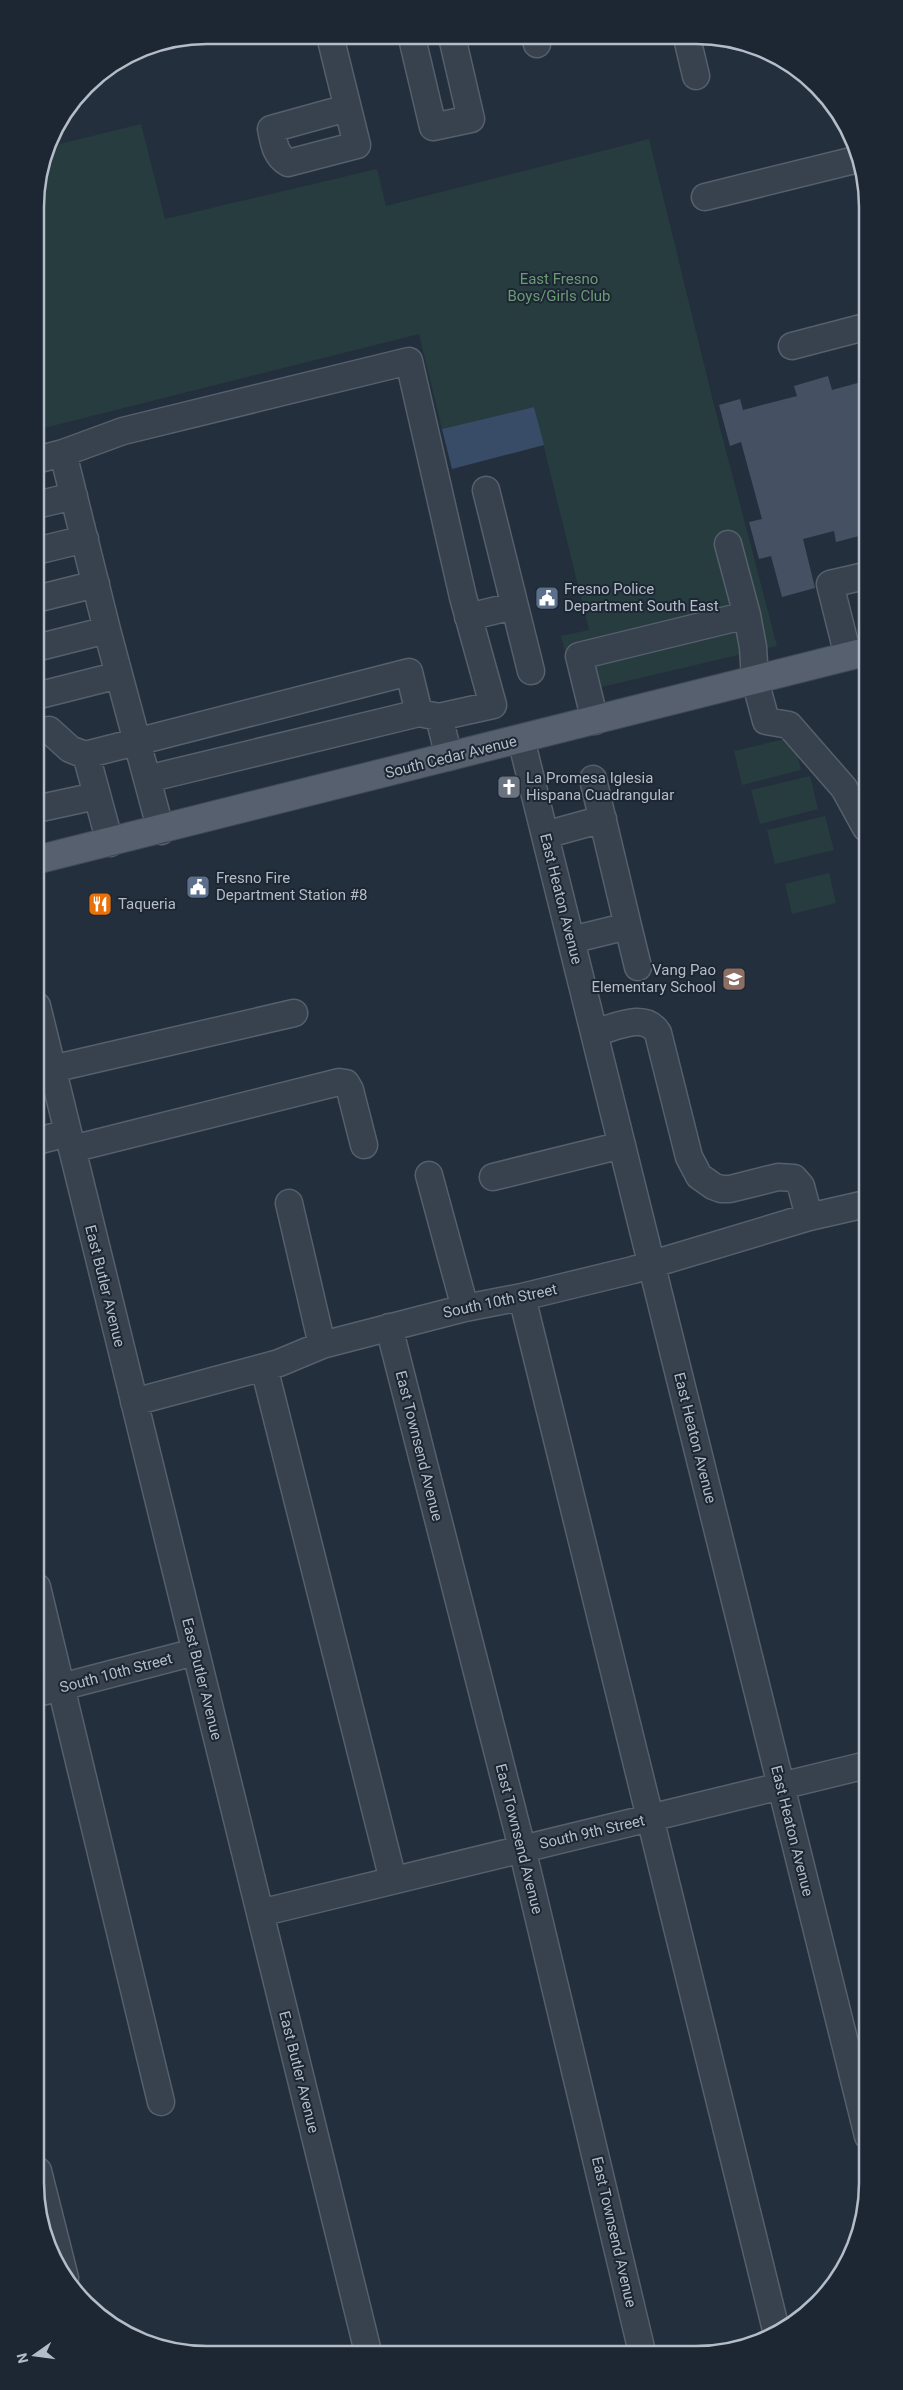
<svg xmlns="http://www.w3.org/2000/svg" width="903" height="2390" font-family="Roboto,sans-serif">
<rect width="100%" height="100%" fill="#242f3e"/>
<path fill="#263c3f" d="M141 124 165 219 377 169 386 206 649 139 712 397 777 646 576 693 561 636 589 630 534 407 442 429 419 334 36 430 35 195 48 147Z
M793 737 801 770 742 785 734 751Z
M810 776 818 809 760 824 751 790Z
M825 816 834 850 775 864 767 830Z
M829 873 836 903 792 914 785 884Z"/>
<path fill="#394c67" d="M534 407 544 445 452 469 442 429Z"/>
<path fill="#455162" d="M828 376 832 390 865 381V529L861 530 863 535 836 542 834 531 803 539 815 588 782 597 771 556 759 559 749 522 762 519 741 442 730 446 719 405 740 399 743 410 797 396 794 386Z"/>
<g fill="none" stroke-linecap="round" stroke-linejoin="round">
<g stroke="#565f6c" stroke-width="29">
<path id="minor" d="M330 36 357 145 288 163C275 155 274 143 271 129L347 108
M414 36 412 38 433 127 471 119 452 37
M535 37 537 44
M687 38 696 76
M705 197 859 159
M792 346 865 327
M63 453 123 431 409 361 463 597 493 705 439 717 419 713 147 779
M36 460 63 453 107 630 161 831
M486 490 531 671
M36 505 74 496
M728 544 747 615 753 647 755 680 766 721 789 725 844 788 866 828
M36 551 85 539
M36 599 96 584
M468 617 514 606
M36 648 107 630
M848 656 830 584 865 576
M36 696 119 675
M439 717 449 757
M595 721 579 656 747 615
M49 730 70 749 85 755 87 758 110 843
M521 739 868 2136
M85 755 409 672 419 713
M593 779 628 926
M36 809 96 796
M545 835 603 819
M571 940 628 926 638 967
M37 1006 368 2352
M594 1033C614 1028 645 1011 658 1033L689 1157 699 1176 713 1186 721 1189H730L778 1177 794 1178 801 1186 809 1217
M52 1069 294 1013
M37 1141 68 1133
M72 1149 339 1082 346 1083 350 1090 364 1145
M429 1175 465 1308
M493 1177 622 1145
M289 1203 322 1345
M522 1297 777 2334
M389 1327 522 1848 642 2352
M264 1367 393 1880
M134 1402 279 1363 322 1345 465 1308 522 1297 633 1270 809 1217 866 1204
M37 1587 161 2102
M38 1693 195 1652
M260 1913 867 1765
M38 2171 65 2278"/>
</g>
<g stroke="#414a57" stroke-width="30">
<path id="major" d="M36 860 865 652"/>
</g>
<use href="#minor" stroke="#38414e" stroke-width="26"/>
<use href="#major" stroke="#56606e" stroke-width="28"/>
</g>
<defs>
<g id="civic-square" transform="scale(1.25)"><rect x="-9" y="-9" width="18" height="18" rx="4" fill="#5c6f8a" stroke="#1d2633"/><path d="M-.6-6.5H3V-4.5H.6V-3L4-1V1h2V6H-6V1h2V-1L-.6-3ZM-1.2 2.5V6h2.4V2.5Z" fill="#fff"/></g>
<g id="church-square" transform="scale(1.25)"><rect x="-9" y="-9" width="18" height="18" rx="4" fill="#6b7280" stroke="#1d2633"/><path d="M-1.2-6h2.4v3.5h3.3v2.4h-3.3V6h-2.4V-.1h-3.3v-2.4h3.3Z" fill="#fff"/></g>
<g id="restaurant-square" transform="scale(1.25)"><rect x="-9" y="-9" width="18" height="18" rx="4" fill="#e8710a" stroke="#1d2633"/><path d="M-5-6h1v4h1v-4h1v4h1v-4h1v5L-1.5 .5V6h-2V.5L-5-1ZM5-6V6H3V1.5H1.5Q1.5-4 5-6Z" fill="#fff"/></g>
<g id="school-square" transform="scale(1.25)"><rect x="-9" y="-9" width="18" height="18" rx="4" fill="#8d6e63" stroke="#1d2633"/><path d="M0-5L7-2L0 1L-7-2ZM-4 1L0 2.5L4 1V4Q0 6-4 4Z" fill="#fff"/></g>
</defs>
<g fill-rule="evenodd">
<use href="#civic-square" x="547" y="598"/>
<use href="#church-square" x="509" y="787"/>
<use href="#civic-square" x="198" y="887"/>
<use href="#restaurant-square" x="100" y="904"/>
<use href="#school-square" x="734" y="979"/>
</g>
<g text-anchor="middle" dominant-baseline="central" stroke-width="4" stroke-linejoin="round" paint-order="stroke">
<g font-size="15" fill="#6b9a76" stroke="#1d2633">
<text x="559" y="279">East Fresno<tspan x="559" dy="17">Boys/Girls Club</tspan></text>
</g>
<g font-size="15" fill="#b4bcc9" stroke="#1d2633" text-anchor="start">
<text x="564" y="589">Fresno Police<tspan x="564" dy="17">Department South East</tspan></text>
<text x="526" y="778">La Promesa Iglesia<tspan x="526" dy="17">Hispana Cuadrangular</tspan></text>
<text x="216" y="878">Fresno Fire<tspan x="216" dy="17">Department Station #8</tspan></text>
<text x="118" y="904">Taqueria</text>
<text x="716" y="970" text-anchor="end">Vang Pao<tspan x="716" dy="17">Elementary School</tspan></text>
</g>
<g font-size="15" fill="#b4bcc9" stroke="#1d2633">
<text transform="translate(451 757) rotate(-14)">South Cedar Avenue</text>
<text transform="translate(561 899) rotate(76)">East Heaton Avenue</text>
<text transform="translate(105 1286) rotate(76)">East Butler Avenue</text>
<text transform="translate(500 1301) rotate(-12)">South 10th Street</text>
<text transform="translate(695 1438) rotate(76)">East Heaton Avenue</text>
<text transform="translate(419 1446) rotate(76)">East Townsend Avenue</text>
<text transform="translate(116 1673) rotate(-15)">South 10th Street</text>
<text transform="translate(202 1679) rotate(76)">East Butler Avenue</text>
<text transform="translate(792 1831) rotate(76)">East Heaton Avenue</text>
<text transform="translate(592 1832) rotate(-13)">South 9th Street</text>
<text transform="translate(519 1839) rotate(76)">East Townsend Avenue</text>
<text transform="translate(299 2072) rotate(76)">East Butler Avenue</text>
<text transform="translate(614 2232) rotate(77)">East Townsend Avenue</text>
</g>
</g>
<path d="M0 0H903V2390H0ZM207 44H696A163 163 0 0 1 859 207V2183A163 163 0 0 1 696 2346H207A163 163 0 0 1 44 2183V207A163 163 0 0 1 207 44Z" fill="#1d2633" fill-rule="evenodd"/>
<path fill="none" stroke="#b4bcc9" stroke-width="2.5" d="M207 44H696A163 163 0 0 1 859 207V2183A163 163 0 0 1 696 2346H207A163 163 0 0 1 44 2183V207A163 163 0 0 1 207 44Z"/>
<g transform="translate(35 2355) rotate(256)" stroke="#1d2633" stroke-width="4" paint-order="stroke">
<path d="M0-4L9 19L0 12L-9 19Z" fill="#b4bcc9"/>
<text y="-8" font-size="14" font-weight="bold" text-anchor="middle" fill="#b4bcc9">N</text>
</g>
</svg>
